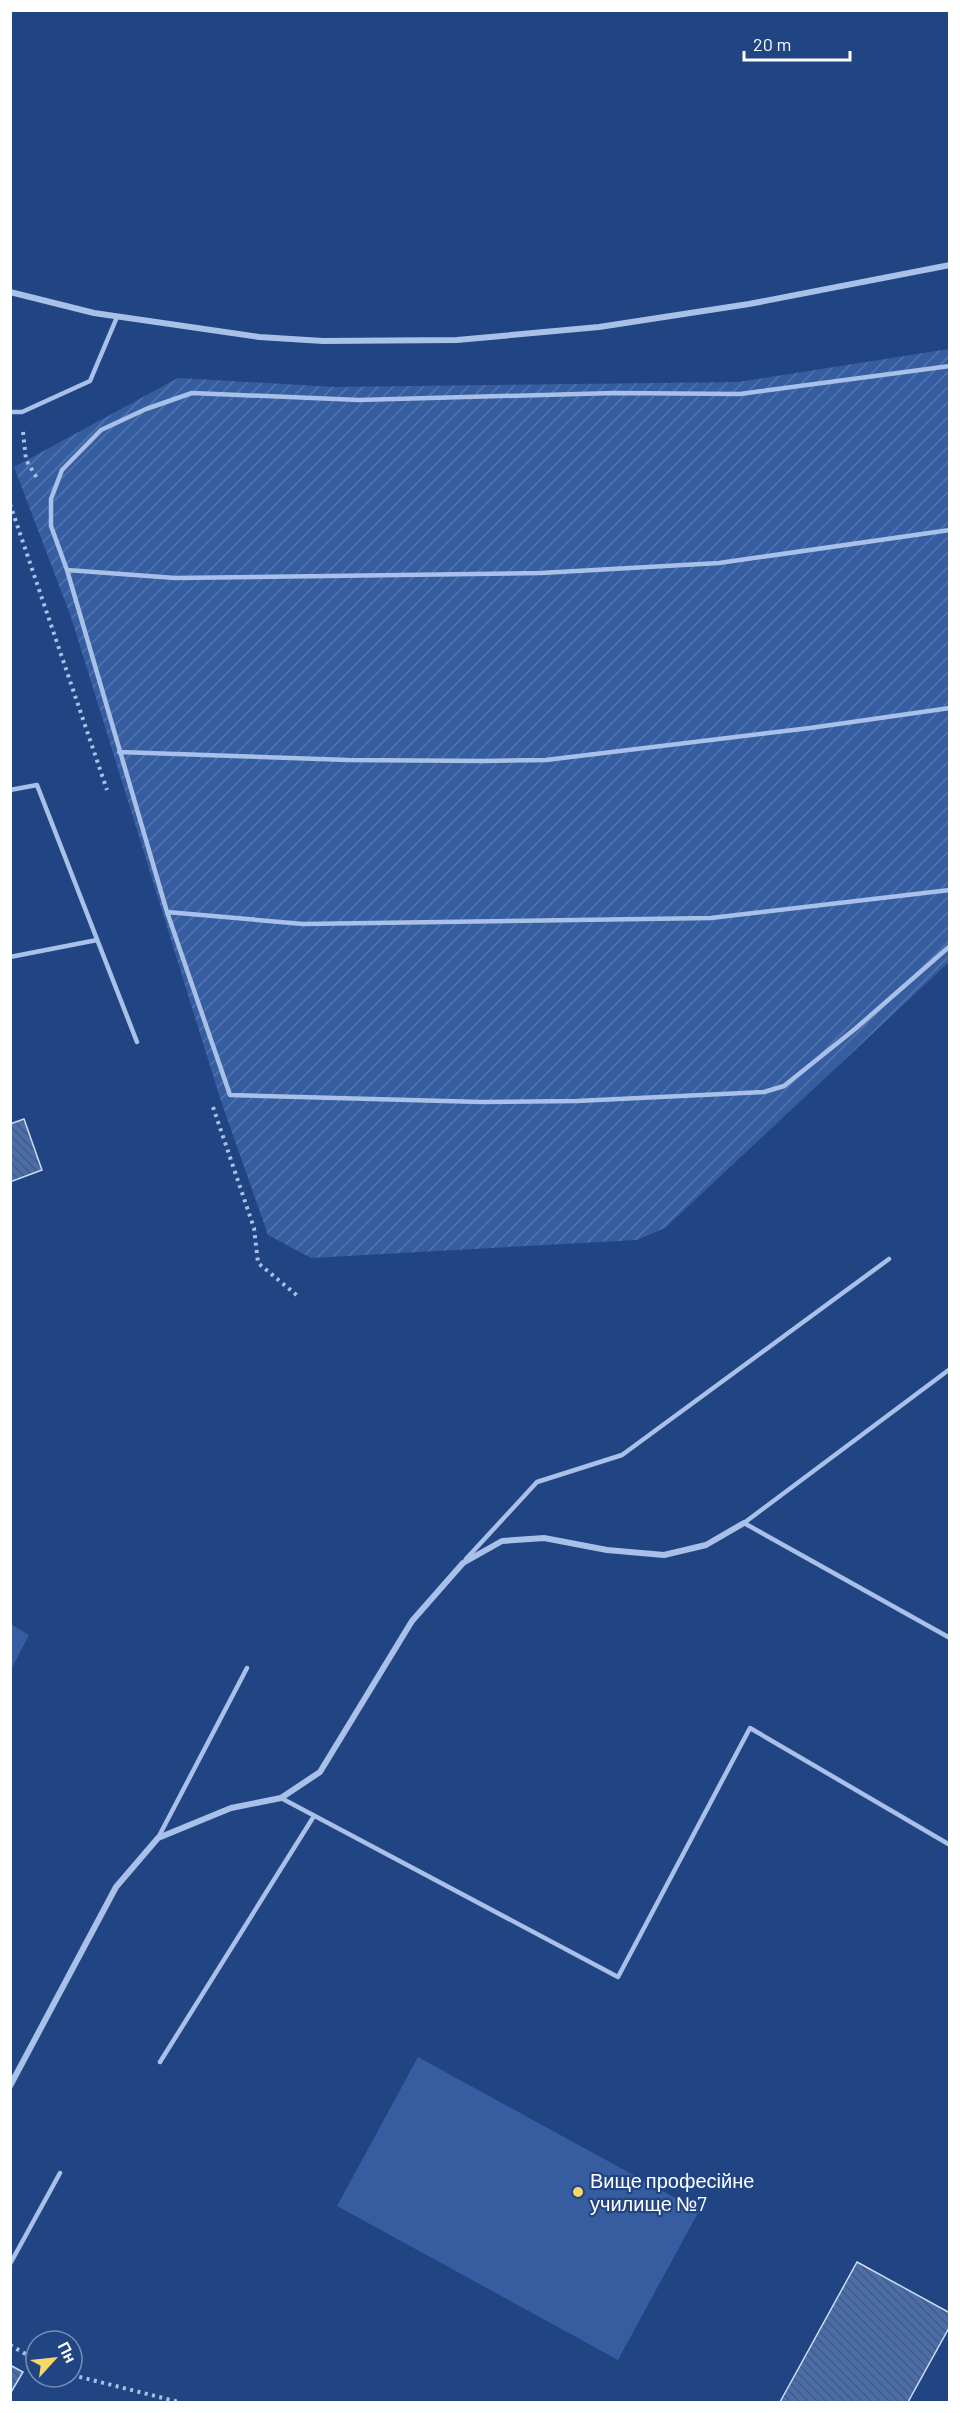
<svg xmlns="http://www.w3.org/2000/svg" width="960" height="2413" font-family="Barlow,sans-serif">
<defs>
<pattern id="garden-furrows" width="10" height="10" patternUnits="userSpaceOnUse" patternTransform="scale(1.5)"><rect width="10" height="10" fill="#355da0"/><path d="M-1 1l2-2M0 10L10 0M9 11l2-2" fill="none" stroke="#5375ae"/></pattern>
<pattern id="building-back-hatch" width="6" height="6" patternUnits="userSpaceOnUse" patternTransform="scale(1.5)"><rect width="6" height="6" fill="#4a6eab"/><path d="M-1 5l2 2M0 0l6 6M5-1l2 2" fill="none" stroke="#4b5a72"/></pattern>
</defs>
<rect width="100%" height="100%" fill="#214483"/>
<path fill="#355da0" d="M11 1624 29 1635 11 1670Z
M418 2057 699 2211 618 2360 337 2206Z"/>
<path fill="url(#garden-furrows)" d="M949 349V962L665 1228 637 1240 311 1258 268 1235 220 1098 71 617 14 467 178 378 336 387 738 382Z"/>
<path fill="url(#building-back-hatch)" stroke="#ccdcf6" stroke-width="1.5" d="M24 1119 42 1170 10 1182V1124Z
M857 2262 950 2313V2326L908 2402H780Z
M10 2365 23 2372 10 2394Z"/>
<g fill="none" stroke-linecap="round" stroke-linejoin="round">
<path stroke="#a9c0e8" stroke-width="4" stroke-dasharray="3 4.5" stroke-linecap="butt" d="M23 432 26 460 37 478
M10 504 107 790
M213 1107 254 1228 258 1263 299 1297
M10 2345 36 2360
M72 2375 179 2402"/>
<path stroke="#a9c0e8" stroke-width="4.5" d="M950 366 740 394 614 393 359 400 192 393 146 409 101 430 62 470 51 499V526L67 570 167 912 230 1095 481 1102 577 1101 764 1092 784 1086 855 1029 950 946
M10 412H22L90 381 117 317
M67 570 175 578 541 573 719 563 950 530
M119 752 348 760 485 761 546 760 810 728 950 708
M10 790 37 785 137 1042
M167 912 303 924 711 918 950 890
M10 957 97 940
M950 1369 744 1523 950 1638
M466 1559 537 1482 622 1455 889 1259
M281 1798 618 1977 750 1728 950 1845
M158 1838 247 1668
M160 2062 314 1816
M10 2264 60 2173"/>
<path stroke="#a9c0e8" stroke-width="6" d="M10 292 94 313 259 337 323 341 457 340 599 327 749 304 950 265
M10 2086 116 1887 158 1838 231 1808 281 1798 320 1772 412 1621 463 1563 502 1541 544 1538 607 1550 664 1555 706 1545 744 1523"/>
</g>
<circle fill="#f5d76a" stroke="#214483" stroke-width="2" cx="578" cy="2192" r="6"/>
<g text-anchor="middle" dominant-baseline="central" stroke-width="4.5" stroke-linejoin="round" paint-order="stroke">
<g font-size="20" fill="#fff" stroke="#214483" text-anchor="start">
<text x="590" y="2180">Вище професійне<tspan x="590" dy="23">училище №7</tspan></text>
</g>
</g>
<rect width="960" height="2413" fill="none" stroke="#ffffff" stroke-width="24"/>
<g transform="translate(54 2359) rotate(63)"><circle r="28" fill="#214483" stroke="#7a8fb5" stroke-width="1.5"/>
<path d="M0-4.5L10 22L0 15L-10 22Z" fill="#f5d76a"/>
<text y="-9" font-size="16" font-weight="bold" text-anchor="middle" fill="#ffffff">Пн</text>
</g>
<path d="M744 51v9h106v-9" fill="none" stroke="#ffffff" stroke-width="3"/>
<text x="753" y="51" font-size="18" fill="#ffffff" stroke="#214483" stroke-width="4.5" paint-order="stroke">20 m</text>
</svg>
